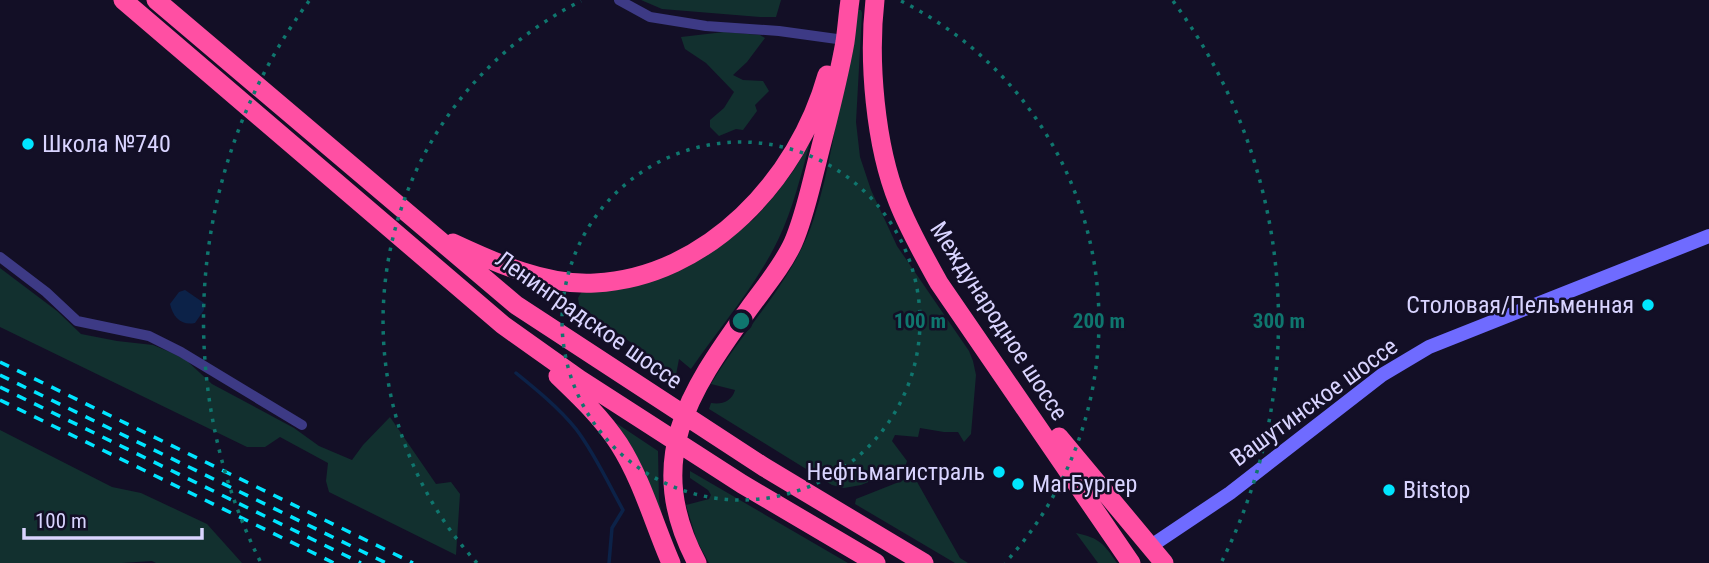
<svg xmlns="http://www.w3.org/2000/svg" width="1709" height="563" font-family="'Roboto Condensed',sans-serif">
<rect width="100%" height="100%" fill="#130f26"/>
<path fill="#12302f" d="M641 0H781L776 17H760L662 9Z
M857 10H861L862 13 856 122 860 157 871 190 897 246 969 351 973 361 976 375 971 434 964 442 958 432H944L920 428 918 437 895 435 892 441 907 461 905 467 861 485 844 488 832 485 709 409 711 403C722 405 732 401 735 390L711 384C744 328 794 281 814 218 830 169 837 117 845 67 848 50 849 25 857 10Z
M724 32 760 35 765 38 747 62 733 75 743 80 763 81 769 91 755 105 757 111 743 130 736 129 719 136 710 127V120L724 108 734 92 706 63 685 49 681 37Z
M810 142C801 175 793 209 778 240 756 286 720 327 691 369L679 359 676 375 579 305 578 298 582 291 730 238 754 219 776 194 794 170Z
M0 268 57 311 81 334 117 341 153 345 170 352 186 360 212 384 294 428 319 446 352 460 363 445 390 417 436 484 451 482 460 494 456 555 329 492 326 481 328 463 280 437 265 447H247L0 327Z
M616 423 658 451 659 501 664 523C652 487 639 454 616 423Z
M0 430 112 487 141 493 207 524 242 563H156L152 561 122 563H0Z
M690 471 848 563H709L697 541 686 505 709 499 711 495 708 490 690 478Z
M909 478 916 480 960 558 968 563H955L855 504 856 499Z
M1076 533C1100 538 1104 544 1117 563H1098Z"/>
<path fill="#0c2248" d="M185 290 204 303V310L195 323C181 326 173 317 170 304L179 292Z"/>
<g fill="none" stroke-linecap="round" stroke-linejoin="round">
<path stroke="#0c2248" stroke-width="3.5" d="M516 373C537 390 559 408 576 429 595 454 608 483 623 510L612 528 609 563"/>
<path stroke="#3d3a85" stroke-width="10" d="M619 0 650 17 706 26 779 31 837 39
M0 257 46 292 77 321 149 336 181 352 302 425"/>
<path stroke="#6f6bff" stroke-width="14" d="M1151 546 1230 493 1382 375 1429 347 1709 236"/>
<path stroke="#ff4fa3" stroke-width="19" d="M123 0 503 325 579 379 742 484 876 563
M156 0 516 305 764 467 924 563
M875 0C868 60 875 145 898 202 909 230 924 256 939 283L1131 563
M453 243C496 263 546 286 595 283 708 277 798 179 827 75
M558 376C580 397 602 418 619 444 642 480 654 524 671 563
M1059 437 1164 563
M697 563C643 461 688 393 748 310 763 289 782 267 793 243 804 218 810 189 817 162 827 122 838 82 845 42 847 28 848 14 850 0"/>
<path stroke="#00e5ff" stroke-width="3.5" stroke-dasharray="10 9" stroke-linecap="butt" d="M0 362 413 563
M0 375 386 563
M0 387 361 563
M0 400 334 563"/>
</g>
<g fill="none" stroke="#0f766e" stroke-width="3.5" stroke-dasharray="3.5 7">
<circle cx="741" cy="321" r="179"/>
<path d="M477 563A358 358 0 0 1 581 1M901 1A358 358 0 0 1 1005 563"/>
<path d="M260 561A538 538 0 0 1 309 1M1173 1A538 538 0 0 1 1222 561"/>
</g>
<g fill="#00e5ff" stroke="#130f26" stroke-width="2.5">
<circle cx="28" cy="144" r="7"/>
<circle cx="1648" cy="305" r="7"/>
<circle cx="999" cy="472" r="7"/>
<circle cx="1018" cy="484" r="7"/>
<circle cx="1389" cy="490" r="7"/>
</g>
<g text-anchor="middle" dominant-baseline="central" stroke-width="5" stroke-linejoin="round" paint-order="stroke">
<g font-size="24" fill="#d9d4ff" stroke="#130f26" text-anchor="start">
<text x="42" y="144">Школа №740</text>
<text x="1634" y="305" text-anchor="end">Столовая/Пельменная</text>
<text x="985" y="472" text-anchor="end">Нефтьмагистраль</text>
<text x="1032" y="484">МагБургер</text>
<text x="1403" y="490">Bitstop</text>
</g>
<g font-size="24" fill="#d9d4ff" stroke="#130f26">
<text transform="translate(589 320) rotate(35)">Ленинградское шоссе</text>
<text transform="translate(999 321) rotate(57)">Международное шоссе</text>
<text transform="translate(1314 402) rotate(-36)">Вашутинское шоссе</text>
</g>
</g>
<circle cx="741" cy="321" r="10" fill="#0f766e" stroke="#130f26" stroke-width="3.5"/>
<g font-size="21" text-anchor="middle" font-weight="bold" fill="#0f766e" stroke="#130f26" stroke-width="5" stroke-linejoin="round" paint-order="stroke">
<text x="920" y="328">100 m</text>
<text x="1099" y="328">200 m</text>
<text x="1279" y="328">300 m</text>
</g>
<path d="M24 528v10h178v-10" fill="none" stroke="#d9d4ff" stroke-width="3.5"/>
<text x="35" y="528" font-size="21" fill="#d9d4ff" stroke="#130f26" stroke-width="5" paint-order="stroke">100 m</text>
</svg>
